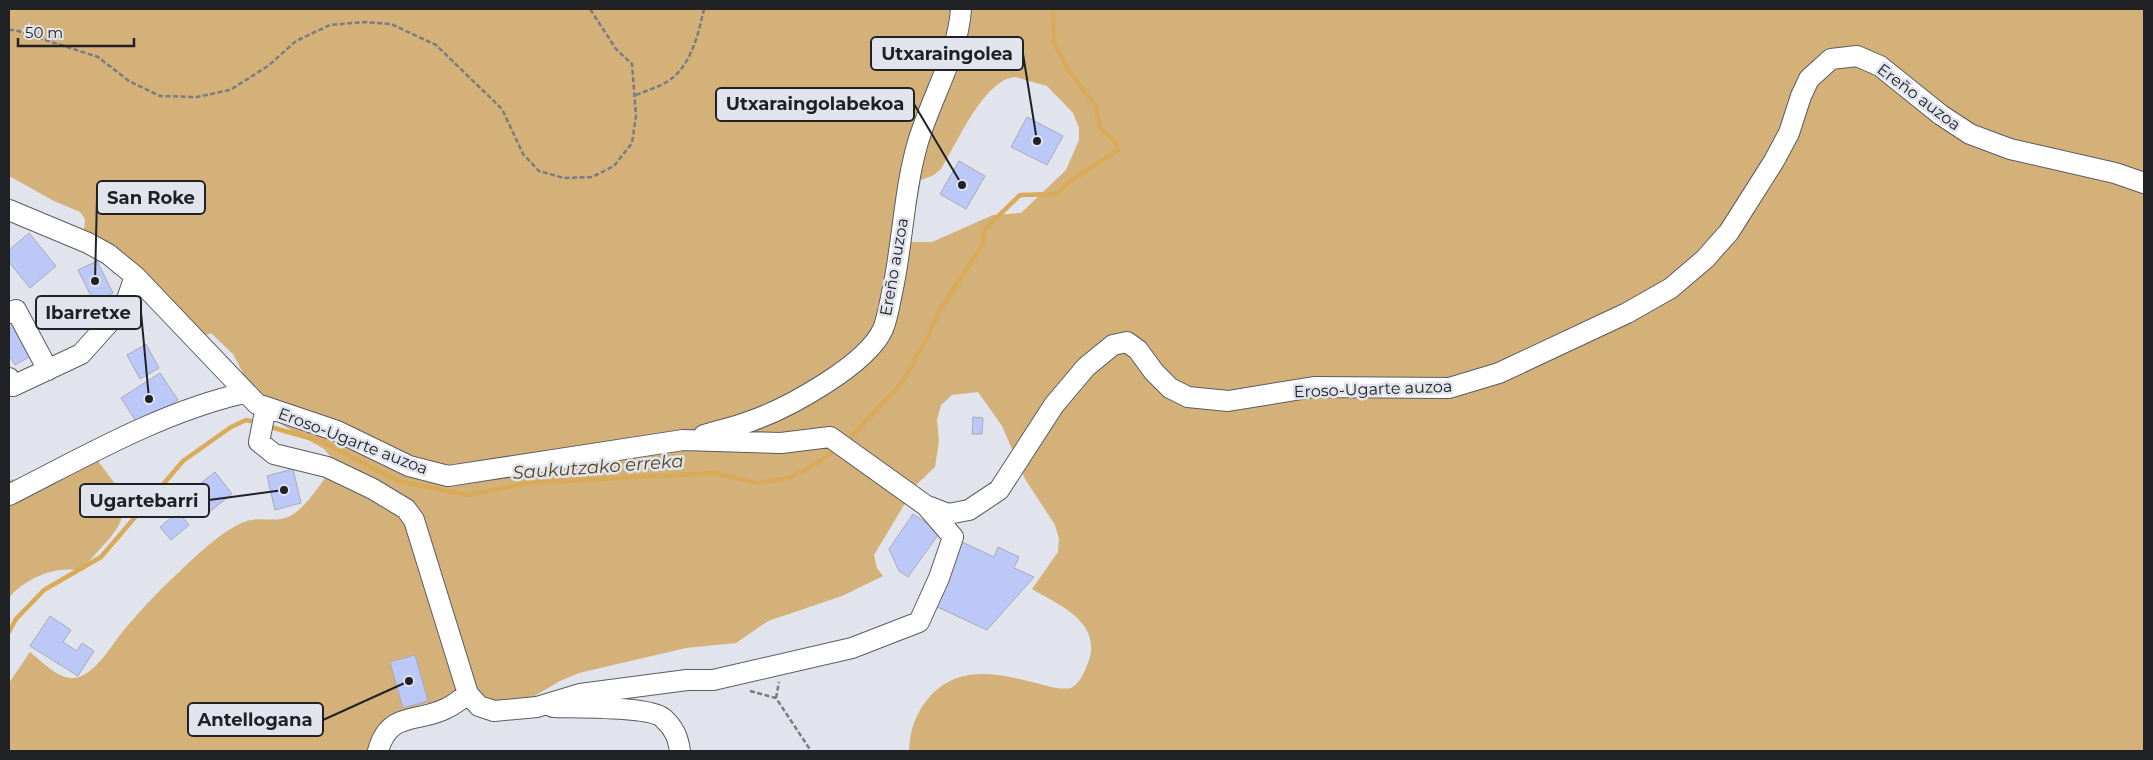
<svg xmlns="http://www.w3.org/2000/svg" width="2153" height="760" font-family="Montserrat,sans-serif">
<rect width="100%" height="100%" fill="#e1e4ed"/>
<path fill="#d3b178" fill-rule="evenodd" d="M9 9H2144V751H909C910 729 916 712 931 695 961 664 999 674 1036 683 1048 686 1059 690 1071 688 1080 683 1084 673 1088 663 1103 623 1061 606 1032 589L1058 552 1059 539 1055 525 1025 479 1002 426 978 392 952 395 941 405 937 420 939 441 935 467 916 485 874 555 877 568 883 576 842 596 768 621 736 643 686 648 579 673 560 681 531 698 453 704 427 703 397 713 378 751H9V683L30 652C43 662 61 683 79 677 98 670 111 646 123 631 140 611 158 591 178 573 196 556 220 532 244 522 256 517 268 521 281 519 301 517 322 482 333 466L330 456 324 449 265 415 233 354 211 333 204 336 84 232 85 219 80 212 54 201 9 176ZM1015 77 1047 86 1073 113 1079 128V140L1066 170 1021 213 993 215 932 242H910L921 180 934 175 941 169C957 144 983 80 1015 77Z
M87 446 121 492 126 508 118 527 110 538 80 571C56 565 24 579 9 598V480L18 479Z"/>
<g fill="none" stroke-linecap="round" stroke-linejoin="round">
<path stroke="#d9aa57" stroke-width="4.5" d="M274 428 323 442 398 481 467 495 528 483 714 473 758 483 789 478 818 463 836 449
M848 440 901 384 927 338 938 313 983 244 984 230 1020 195 1057 194 1069 182 1118 150 1116 142 1100 128 1096 107 1068 69 1054 42 1053 9
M9 632 16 619 44 590 101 557 183 461 231 427 246 420 250 421"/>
</g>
<path fill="#bcc8f8" stroke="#a9abb4" d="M1027 117 1063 136 1047 165 1011 147Z
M959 161 985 176 966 209 940 194Z
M29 233 56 266 30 288 9 262V250Z
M97 261 113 293 94 302 78 270Z
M9 315 34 354 15 365 9 355Z
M146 344 159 368 140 379 127 355Z
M160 373 178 400 139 426 121 398Z
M973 417 983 418 982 434H972Z
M293 469 301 503 275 510 267 476Z
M215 472 232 494 204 516 187 494Z
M178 512 189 525 171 540 160 527Z
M913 514 940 532 908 577 899 571 889 549Z
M962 542 994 557 998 547 1019 557 1014 568 1034 577 987 630 933 605Z
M50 616 71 630 63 642 77 651 82 643 94 651 78 676 30 646Z
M415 655 428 701 403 708 390 662Z"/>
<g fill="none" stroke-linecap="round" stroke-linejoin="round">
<g stroke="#5a5c64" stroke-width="22">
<path id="minor" d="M9 210 88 243 108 254 135 276 257 404 337 431 409 466 448 476 683 440 781 443 830 437 925 505 948 514 969 510 999 490 1054 405 1086 367 1113 345 1127 342 1138 350 1154 372 1170 388 1188 397 1228 401 1314 387 1449 388 1499 373 1627 313 1671 288 1705 259 1729 232 1774 161 1789 133 1801 96 1809 79 1831 59 1857 56 1880 66 1941 115 1970 134 2010 149 2115 173 2144 183
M9 313 16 310 48 370
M9 378 13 386 81 354 125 305 135 276
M266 407 259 442 274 454 327 467 373 489 406 509 414 520 468 694C461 699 453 706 445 709 416 723 389 711 378 751
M704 435C720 430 736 427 751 421 788 408 867 365 883 329 888 317 890 301 893 288 903 240 904 190 918 142 931 98 958 55 961 9
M9 495C84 457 161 412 244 393
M468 694 479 706 494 711 537 707 580 694 687 680H713L852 648 919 622 939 578 953 537 928 508
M553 707C574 708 649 706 663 718 674 728 678 737 680 751"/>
</g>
<path stroke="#7a7c82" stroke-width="2.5" stroke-dasharray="5 2.5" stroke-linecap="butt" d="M9 30H15L98 57 129 81 160 96 197 97 230 90 268 66 296 41 330 25 364 22 391 24 436 45 502 109 523 154 539 171 564 178 592 177 614 166 632 143 636 116 632 64 616 49 590 9
M636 95C645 91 656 88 665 83 691 68 698 35 704 9
M750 691 776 698 811 751
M776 698 779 682"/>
<use href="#minor" stroke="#fff" stroke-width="20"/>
</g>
<g text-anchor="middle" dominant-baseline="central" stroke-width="5" stroke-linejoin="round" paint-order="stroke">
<g font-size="16" fill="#202125" stroke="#e1e4ed">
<text transform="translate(1919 97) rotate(37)">Ereño auzoa</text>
<text transform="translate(894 267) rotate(-80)">Ereño auzoa</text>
<text transform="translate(1373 389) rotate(-2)">Eroso-Ugarte auzoa</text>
<text transform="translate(353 441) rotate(21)">Eroso-Ugarte auzoa</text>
</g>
<g font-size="18" font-style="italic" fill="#56421e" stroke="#e1e4ed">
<text transform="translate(598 467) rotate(-4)">Saukutzako erreka</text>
</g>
</g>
<path fill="none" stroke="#202125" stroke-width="2" d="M1037 141L1023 54M962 185L914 104M95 281L97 197M149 399L141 312M284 490L209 500M409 681L323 720"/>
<g fill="#202125" stroke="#e1e4ed" stroke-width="2">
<circle cx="1037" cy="141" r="5"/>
<circle cx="962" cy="185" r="5"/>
<circle cx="95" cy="281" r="5"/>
<circle cx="149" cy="399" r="5"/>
<circle cx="284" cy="490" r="5"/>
<circle cx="409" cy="681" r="5"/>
</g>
<g fill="#e1e4ed" stroke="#202125" stroke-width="2">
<rect x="871" y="37" width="152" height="33" rx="5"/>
<rect x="716" y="88" width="198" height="33" rx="5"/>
<rect x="97" y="181" width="108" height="33" rx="5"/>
<rect x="36" y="296" width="105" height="33" rx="5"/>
<rect x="80" y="484" width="129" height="33" rx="5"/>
<rect x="188" y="703" width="135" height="33" rx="5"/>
</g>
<g font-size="18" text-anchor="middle" font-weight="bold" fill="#202125">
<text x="947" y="60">Utxaraingolea</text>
<text x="815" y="110">Utxaraingolabekoa</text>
<text x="151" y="204">San Roke</text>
<text x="88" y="319">Ibarretxe</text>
<text x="144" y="507">Ugartebarri</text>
<text x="255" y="726">Antellogana</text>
</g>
<rect width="2153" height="760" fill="none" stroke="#202125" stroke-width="20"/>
<path d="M18 38v8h116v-8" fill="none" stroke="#202125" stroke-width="2.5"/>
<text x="25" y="38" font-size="15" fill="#202125" stroke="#e1e4ed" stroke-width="4" paint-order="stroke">50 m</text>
</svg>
